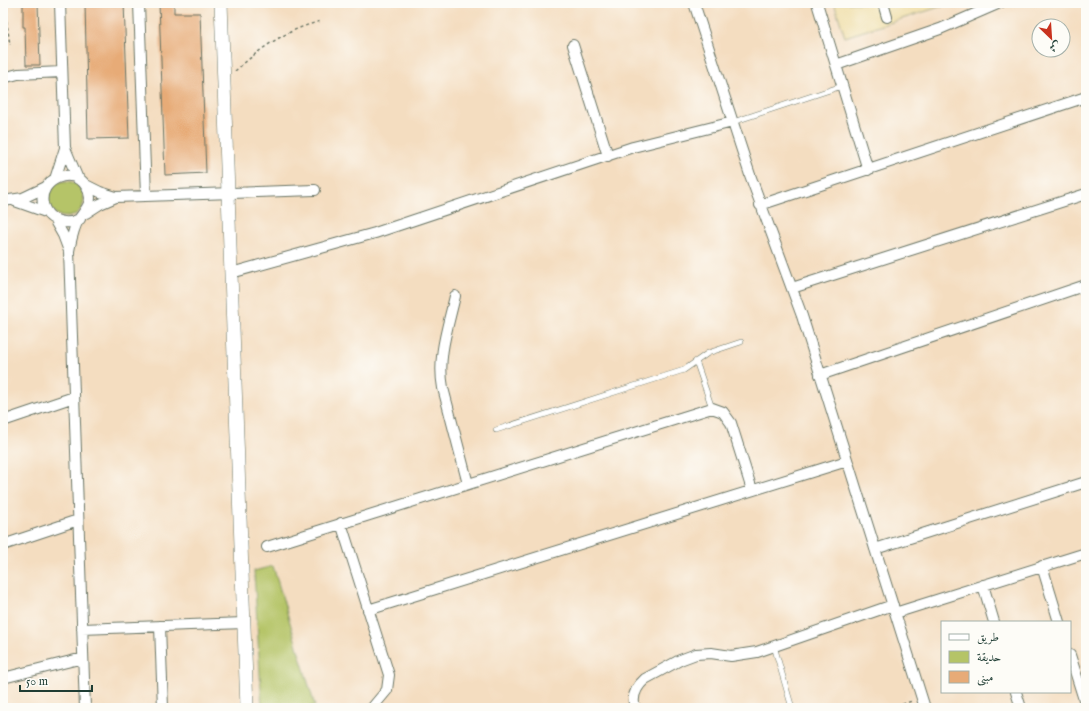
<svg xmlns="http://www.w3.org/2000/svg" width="1089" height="711" font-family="'IM FELL English',Amiri,serif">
<rect width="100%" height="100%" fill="#fdfcf7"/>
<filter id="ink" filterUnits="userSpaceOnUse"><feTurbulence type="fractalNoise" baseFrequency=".025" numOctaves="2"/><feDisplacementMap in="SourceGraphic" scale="8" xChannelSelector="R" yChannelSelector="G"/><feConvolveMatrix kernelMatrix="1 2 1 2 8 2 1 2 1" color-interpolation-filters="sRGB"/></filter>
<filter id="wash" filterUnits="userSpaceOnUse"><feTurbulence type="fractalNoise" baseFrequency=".012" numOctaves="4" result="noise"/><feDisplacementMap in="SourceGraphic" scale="16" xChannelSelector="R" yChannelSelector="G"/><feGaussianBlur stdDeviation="0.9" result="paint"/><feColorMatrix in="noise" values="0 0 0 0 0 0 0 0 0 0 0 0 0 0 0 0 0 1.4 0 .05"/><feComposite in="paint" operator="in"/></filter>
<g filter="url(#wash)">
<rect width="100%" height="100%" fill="#f4ddc0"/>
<path fill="#b5c467" stroke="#6a804e" d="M48 199a18 18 0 1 1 36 0a18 18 0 1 1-36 0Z
M273 566 315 706 301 708H262L254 571Z"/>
<path fill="#eeda9e" stroke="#868c69" d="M834 3H952L845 37Z"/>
<g id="blocks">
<path fill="#e7ab77" d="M23 3H38L40 65H26L25 27H23Z
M85 3H124L129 138 88 139Z
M159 3H174V13H200L206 173 165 175Z"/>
</g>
</g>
<g filter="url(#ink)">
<use href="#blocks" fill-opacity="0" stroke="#6a7565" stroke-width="1"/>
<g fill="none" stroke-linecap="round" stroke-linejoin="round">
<g stroke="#6a7565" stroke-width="6">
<path id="service" d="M733 122 842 86
M696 361 712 408
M496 430 684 370 708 353 741 342
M774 646 792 708"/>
</g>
<g stroke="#6a7565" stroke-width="12">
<path id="minor" d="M60 3 65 148 78 179
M139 3 146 196
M694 3 750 175 802 316 925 708
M817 3 868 170
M883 3 887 17
M573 45 608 156
M836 65 940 29 1000 3
M3 78 18 74 62 72
M55 179 65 148
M86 185 100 192 116 197 315 190
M3 201 23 198 46 187
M15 201 46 212
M760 205 1086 97
M86 213 100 204 116 197
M54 219 63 235 69 251 85 708
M69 251C71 241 73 228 79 219 87 208 95 200 86 186 73 165 38 179 43 204 47 221 65 226 80 219
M231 273 375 233 633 147 733 122
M792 288 1086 194
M455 296C448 327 437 357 443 388L468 484
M820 375 1086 285
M3 421 74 397
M341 523 389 675 387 690 372 708
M3 545 78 520
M267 547 712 408 723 412 731 423 752 490
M875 549 1086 482
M1042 566 1059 622
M983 585 994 622
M368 610 847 461
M895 613 1086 553
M160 626 163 708
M82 629 244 623
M1070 655 1086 706
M3 678 83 658
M1016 692 1021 708
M635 708C631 696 636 687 645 679L680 660 696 654 711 653 731 656 757 652 893 605"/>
</g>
<g stroke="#6a7565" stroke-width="14">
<path id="tertiary" d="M221 3 247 708"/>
</g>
<path stroke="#6a7565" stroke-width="1.5" stroke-dasharray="3 3" stroke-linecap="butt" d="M4 3 10 45
M235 71C262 47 287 29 322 21
M891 708 912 701"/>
<use href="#service" stroke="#fff" stroke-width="5"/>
<use href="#minor" stroke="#fff" stroke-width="10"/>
<use href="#tertiary" stroke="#fff" stroke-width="13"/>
</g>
</g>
<rect width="1089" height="711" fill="none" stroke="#fdfcf7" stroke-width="16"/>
<rect x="941" y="621" width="130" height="72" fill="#fdfcf7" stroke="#a4b0a9"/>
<rect x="949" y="634" width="20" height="6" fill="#ffffff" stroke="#a4b0a9"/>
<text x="977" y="641" font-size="12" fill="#1f3d34">طريق</text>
<rect x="949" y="651" width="20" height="12" fill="#b5c467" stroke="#a4b0a9"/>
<text x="977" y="661" font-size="12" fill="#1f3d34">حديقة</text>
<rect x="949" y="671" width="20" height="12" fill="#e7ab77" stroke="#a4b0a9"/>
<text x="977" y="681" font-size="12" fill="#1f3d34">مبنى</text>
<g transform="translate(1051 38) rotate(155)"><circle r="19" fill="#fdfcf7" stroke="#a4b0a9"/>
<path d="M0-3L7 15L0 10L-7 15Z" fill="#c8321e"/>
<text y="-6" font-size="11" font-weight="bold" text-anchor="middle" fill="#1f3d34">ش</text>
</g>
<path d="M20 685v6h72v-6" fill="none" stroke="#1f3d34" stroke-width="2"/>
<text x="26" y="685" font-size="12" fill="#1f3d34" stroke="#fdfcf7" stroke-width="3" paint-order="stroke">50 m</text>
</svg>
